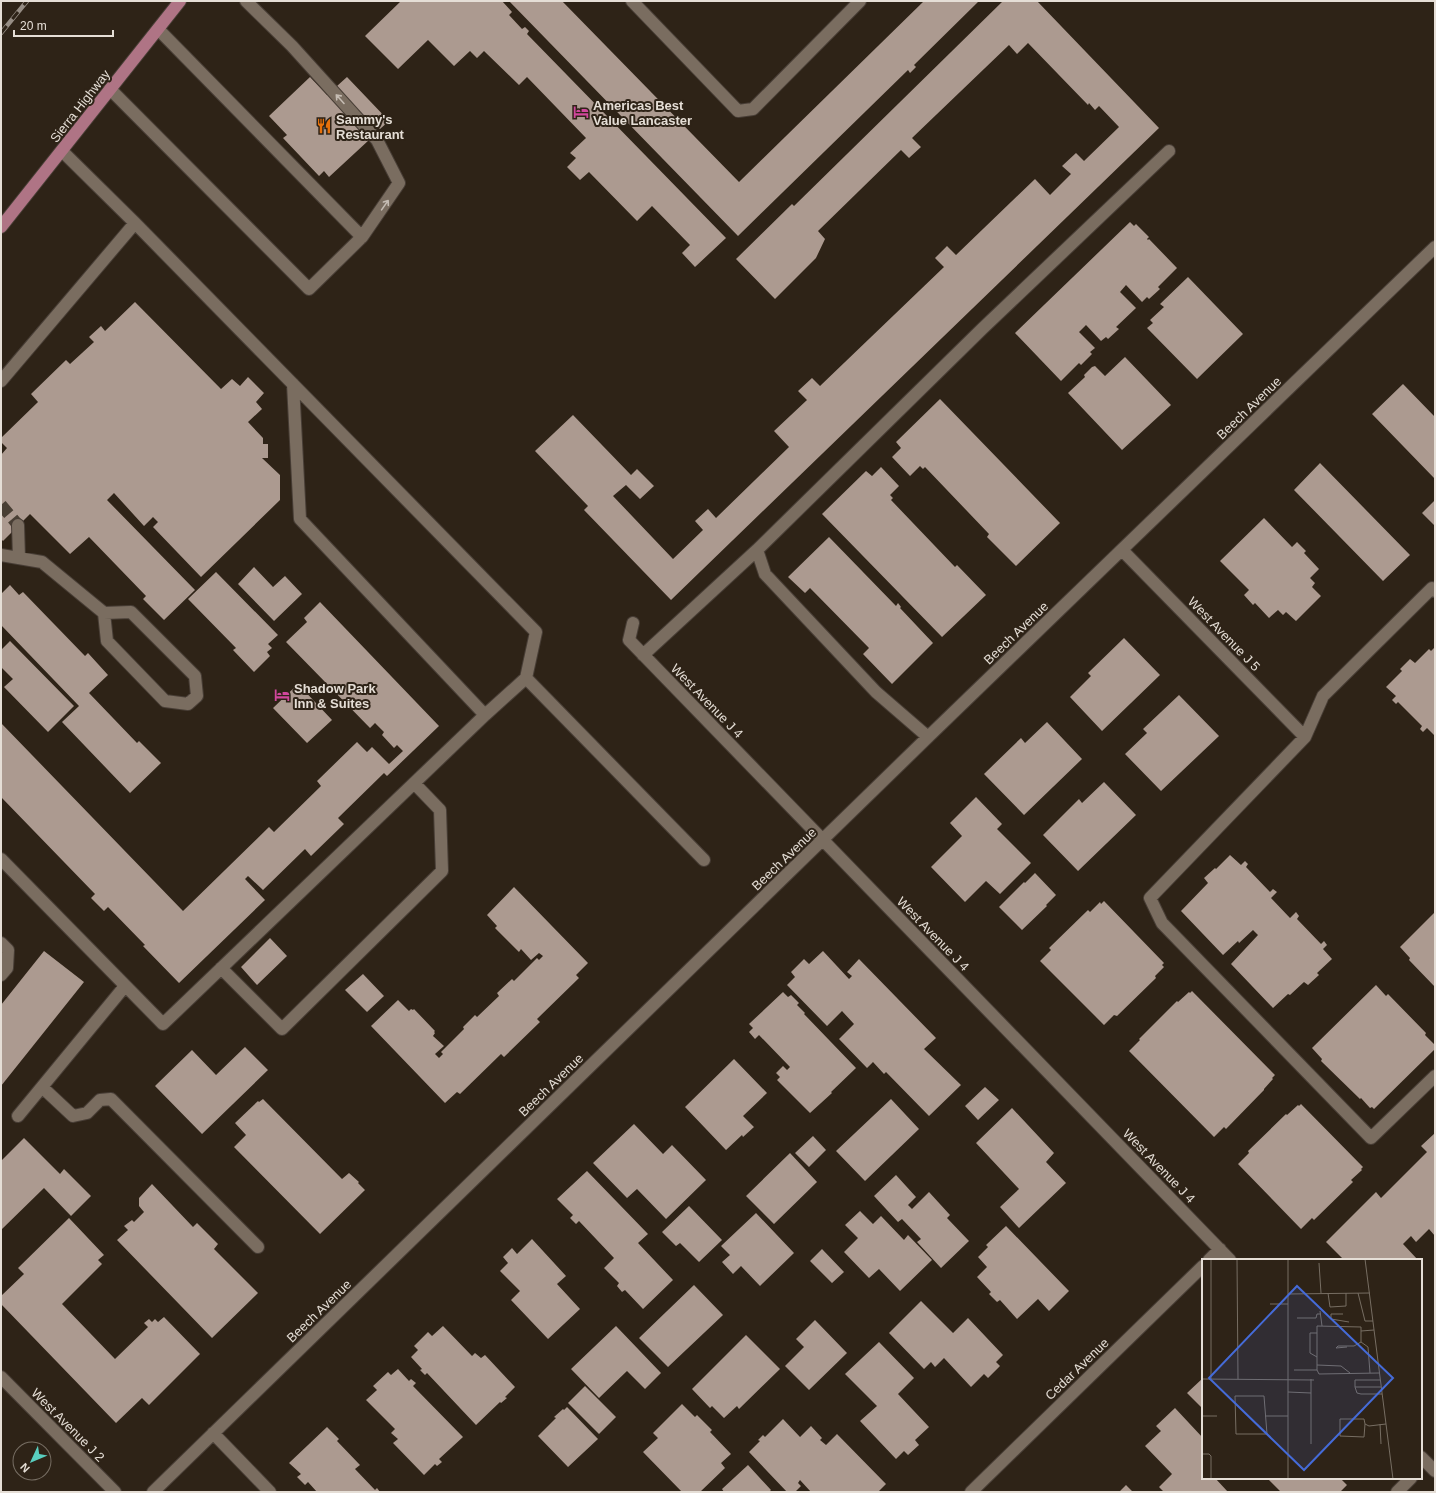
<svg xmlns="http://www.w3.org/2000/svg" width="1436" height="1493" font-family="Helvetica,sans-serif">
<rect width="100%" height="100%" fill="#2e2317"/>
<path fill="#ac9a90" d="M401 1H502L512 12 509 15 522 29 525 27 529 31 527 34 726 238 695 267 682 253 690 245 652 206 637 221 589 172 580 180 567 167 576 158 570 153 586 138 527 77 519 85 484 51 477 58 470 51 454 66 428 40 398 69 365 36Z
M509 1H562L739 182 924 1H979L914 65 916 67 910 73 908 70 738 236Z
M1003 1H1037L1159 128 671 600 584 510 588 506 535 451 573 415 631 475 637 469 654 486 640 499 626 485 613 496 673 559 703 530 695 521 708 509 716 518 789 447 774 431 807 400 798 391 812 378 820 386 944 267 935 258 947 246 956 255 1035 179 1050 195 1071 174 1062 166 1076 153 1084 161 1119 127 1099 106 1095 110 1089 103 1088 105 1028 43 1017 54 1009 45 912 138 921 147 909 158 901 150 818 231 825 239 816 258 775 299 736 259 792 204 794 206Z
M310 77 327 95 347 77 389 121 380 129 373 122 362 133 369 140 329 177 324 171 319 176 283 138 287 135 269 116Z
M1130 222 1134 226 1136 224 1149 237 1147 239 1148 240 1149 239 1177 268 1158 287 1160 289 1149 299 1147 297 1142 302 1126 285 1120 292 1136 308 1116 327 1119 329 1108 339 1106 337 1101 341 1086 325 1079 332 1095 348 1090 352 1092 354 1081 365 1079 363 1061 381 1015 333Z
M1188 277 1243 334 1197 379 1147 328 1153 323 1150 320 1164 307 1160 304Z
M135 302 221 389 232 379 240 386 248 377 264 393 256 402 262 409 248 422 263 438V444H268V458H262L280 475V500L201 577 153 527 158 522 153 517 144 526 114 493 107 500 195 590 164 620 143 599 146 596 89 537 70 554 30 514 3 541 1 539V455L7 448 1 442V438L38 402 31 394 66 360 70 364 94 342 89 337 101 326 105 331Z
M1125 357 1171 405 1122 450 1068 393 1085 377 1084 375 1092 367 1095 366 1105 376Z
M1403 384 1435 417V479L1372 414Z
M940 399 1060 523 1016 566 987 537 989 534 925 467 923 469 920 466 910 476 892 457 901 448 896 442Z
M1320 463 1410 555 1383 581 1294 490Z
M881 467 899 486 890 495 893 498 891 500 955 567 957 565 986 595 942 637 822 514 866 471 872 476Z
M1435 500V526L1422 513Z
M1264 518 1292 547 1297 542 1306 551 1304 553 1319 569 1310 578 1315 583 1312 587 1321 596 1296 621 1286 612 1283 615 1278 610 1269 618 1255 603 1253 605 1244 595 1249 590 1220 561Z
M829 537 896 606 898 603 901 607 900 608 933 643 892 684 863 654 869 648 810 588 805 593 788 577Z
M254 567 273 587 285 576 302 594 274 621 238 584Z
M216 572 278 635 268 644 272 648 267 652 270 656 254 672 233 650 236 648 188 599Z
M10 585 19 595 23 592 85 656 88 653 108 675 89 693 137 743 139 741 161 763 130 793 62 722 79 706 1 625V594Z
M320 602 439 726 387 776 384 773 338 818 344 824 311 856 305 849 263 890 248 876 245 879 265 900 179 983 143 946 145 945 108 907 104 911 91 898 95 894 1 797V723L183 911 269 827 274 832 321 786 317 781 357 742 367 752 372 747 389 764 403 751 397 745 394 748 382 735 384 732 375 723 370 728 286 642 307 622 304 618Z
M1124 638 1160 675 1102 731 1070 697 1091 676 1088 673Z
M10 641 74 706 48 732 4 687 13 679 1 667V650Z
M1435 647V736L1427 728 1423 732 1420 729 1422 726 1398 702 1396 704 1392 700 1396 696 1386 687 1402 671 1400 669 1410 659 1415 663 1429 649 1431 651Z
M298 684 332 720 307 743 273 708Z
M1179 695 1219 736 1161 791 1125 754 1147 733 1143 729Z
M1047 722 1082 759 1024 815 984 774 1021 738 1025 743Z
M1104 782 1136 815 1078 871 1043 835 1079 799 1082 803Z
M976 797 1002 824 997 829 1031 863 1000 894 986 881 965 902 931 867 962 836 950 823Z
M1230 855 1241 865 1245 861 1248 864 1246 867 1270 892 1273 889 1277 892 1271 898 1290 918 1296 912 1299 916 1297 919 1321 944 1324 941 1327 945 1323 949 1332 959 1317 973 1319 975 1308 985 1304 982 1290 995 1288 994 1273 1008 1231 964 1258 935 1253 930 1239 943 1238 941 1223 955 1181 911 1208 883 1204 878 1215 868 1216 869Z
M1035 873 1056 895 1046 905 1047 906 1022 930 999 907 1024 882 1025 883Z
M514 887 588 963 576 975 579 978 537 1019 540 1022 504 1057 501 1054 460 1094 457 1092 445 1103 371 1026 398 1000 409 1011 411 1009 413 1010 414 1009 435 1031 434 1032 435 1033 433 1036 444 1046 435 1054 439 1058 443 1054 441 1052 464 1029 463 1027 475 1015 477 1017 499 996 497 993 512 979 514 981 537 958 539 960 543 956 539 953 531 960 521 949 519 952 495 928 497 926 487 915Z
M1104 901 1164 963 1162 965 1164 967 1155 976 1156 978 1117 1016 1114 1015 1104 1025 1040 961 1051 950 1049 948 1088 910 1090 912 1100 902 1101 904Z
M1435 912V987L1409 960 1410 958 1400 947Z
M270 938 287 956 257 985 241 967Z
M44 951 84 982 1 1086V1005Z
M823 951 849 979 852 976 847 972 859 959 936 1038 924 1049 961 1085 929 1116 886 1072 884 1074 873 1062 867 1068 839 1039 854 1024 842 1011 827 1026 787 985 795 977 791 972 804 959 809 964Z
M363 974 384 996 367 1012 345 990Z
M1376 985 1386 996 1388 994 1426 1033 1425 1035 1435 1045 1434 1046 1435 1049 1374 1109 1372 1107 1370 1108 1361 1098 1360 1099 1321 1061 1322 1059 1312 1048Z
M1192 991 1275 1075 1272 1078 1273 1079 1264 1089V1090L1226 1129 1224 1127 1214 1137 1129 1051 1140 1040 1139 1039 1177 1001 1178 1002 1189 992 1190 993Z
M783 992 788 997 791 995 799 1003 797 1005 805 1013 804 1014 856 1068 831 1092 832 1093 810 1113 777 1080 780 1077 776 1073 783 1066 787 1070 790 1067 759 1035 755 1039 749 1032 753 1028 749 1024Z
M245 1047 268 1070 202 1134 155 1086 192 1050 216 1075Z
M734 1059 767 1093 743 1116 754 1127 743 1137 742 1135 726 1150 685 1107Z
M985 1087 999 1100 978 1120 965 1106Z
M263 1099 342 1179 349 1173 359 1182 358 1183 365 1190 320 1234 234 1147 246 1135 235 1123 258 1101 259 1102Z
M891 1099 919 1129 865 1181 836 1151Z
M1301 1104 1363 1167 1361 1169 1362 1170 1351 1180 1353 1182 1314 1220 1312 1218 1301 1229 1238 1164 1249 1153 1248 1151 1286 1114 1287 1115 1298 1105 1299 1106Z
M1012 1108 1054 1153 1046 1162 1066 1183 1019 1228 1000 1207 1019 1189 976 1143Z
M634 1124 663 1154 672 1145 706 1180 666 1219 637 1189 627 1198 593 1163Z
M1435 1133V1236L1429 1229 1416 1242 1411 1236 1403 1244 1418 1260H1344L1326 1242 1376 1192 1381 1198 1427 1152 1421 1146Z
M813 1136 826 1150 809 1167 795 1153Z
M24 1138 60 1174 64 1169 91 1196 71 1216 44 1188 1 1230V1161Z
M790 1153 817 1182 774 1224 746 1196Z
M587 1171 648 1234 638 1243 673 1280 643 1309 625 1290 622 1292 617 1286 619 1283 604 1268 614 1258 579 1221 576 1224 570 1218 573 1215 557 1199Z
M896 1175 916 1197 908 1205 912 1209 929 1192 950 1215 947 1218 969 1241 941 1268 917 1242 921 1239 902 1219 898 1222 874 1196Z
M152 1184 193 1227 197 1223 218 1244 214 1249 258 1293 212 1338 117 1240 128 1230 124 1226 132 1220 134 1222 144 1212 139 1206V1198Z
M689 1206 722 1240 699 1262 680 1243 676 1246 662 1232Z
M860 1211 873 1224 881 1216 904 1240 908 1235 932 1260 900 1291 879 1269 869 1278 844 1252 858 1238 845 1225Z
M756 1213 794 1253 760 1286 741 1266 733 1274 722 1262 730 1255 721 1246Z
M69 1218 104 1255 98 1260 102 1264 62 1304 115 1359 148 1327 144 1323 149 1319 152 1322 155 1319 158 1322 164 1317 200 1354 149 1405 142 1398 116 1423 1 1304V1296L24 1274 18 1268Z
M1006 1226 1069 1291 1049 1311 1038 1299 1017 1319 1000 1300 997 1302 989 1294 991 1292 977 1277 987 1267 978 1257 988 1247 986 1245Z
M532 1239 566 1276 557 1284 580 1309 548 1339 511 1300 520 1291 500 1271 508 1263 503 1257 512 1248 517 1254Z
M822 1249 844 1272 832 1283 810 1261Z
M694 1285 723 1315 668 1367 639 1338Z
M921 1301 953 1333 968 1318 1003 1355 996 1362 1000 1366 988 1378 984 1374 971 1387 944 1358 935 1367 931 1362 924 1369 889 1333Z
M815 1320 847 1353 809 1390 785 1366 804 1347 796 1339Z
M443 1326 472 1356 475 1353 481 1358 485 1355 515 1387 505 1397 507 1398 501 1403 500 1402 476 1425 427 1373 425 1375 420 1370 422 1369 411 1357 418 1350 414 1346 428 1332 432 1336Z
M616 1326 661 1373 645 1389 627 1371 599 1398 571 1369Z
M746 1335 780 1369 739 1409 737 1406 724 1418 712 1406 710 1408 692 1389Z
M879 1342 914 1378 898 1394 929 1427 915 1440 919 1445 908 1455 904 1451 896 1459 860 1421 877 1406 845 1374Z
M398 1369 409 1381 411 1379 416 1383 413 1386 463 1437 439 1459 442 1462 437 1466 435 1464 424 1475 393 1443 398 1439 391 1433 395 1429 366 1400 377 1390 373 1386 388 1372 391 1375Z
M1203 1378V1409L1187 1393Z
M585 1386 616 1417 599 1434 568 1403Z
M682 1404 695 1417 697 1415 712 1430 710 1432 731 1454 721 1463 725 1468 700 1492H682L643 1452 658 1438 653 1433Z
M567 1407 598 1439 568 1467 538 1436 556 1418 554 1417 563 1409 564 1410Z
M1175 1408 1203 1438V1463L1201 1464 1203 1466V1478H1215L1228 1492H1164L1159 1487 1172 1474 1145 1446 1161 1431 1156 1426Z
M783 1419 800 1437 811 1426 822 1438 820 1440 826 1445 837 1434 886 1484 878 1492H811L800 1480 798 1483 801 1486 795 1492H787L749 1452 760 1441 758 1440 763 1435 765 1437Z
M327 1427 339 1439 337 1441 360 1465 355 1469 375 1490 377 1488 380 1492H317L308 1482 305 1485 297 1477 301 1474 289 1463Z
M748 1465 771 1490 769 1492H724L722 1489Z
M1267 1478H1340L1347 1485 1341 1491 1343 1492H1281Z
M1126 1485 1133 1492H1119Z"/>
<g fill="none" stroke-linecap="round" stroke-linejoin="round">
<path stroke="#493f34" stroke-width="12" stroke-dasharray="12 6" stroke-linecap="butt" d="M1 505 18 525"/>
<g stroke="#483e36" stroke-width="14">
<path id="minor" d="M246 1 292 46 377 140 399 183 362 237
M632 1 738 111 753 109 860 1
M110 89 309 289 362 237 158 29
M62 151 135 223 536 632 526 678 704 860
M1 381 135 223
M293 384 300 519 485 715
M18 525 19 558
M757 550 765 574 876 692 928 737
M1122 550 1305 737
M1 555 42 562 104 613 131 612 195 676 197 696 188 704 165 701 107 641 104 613
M1435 591 1432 588 1323 696 1305 737 1150 898 1162 923 1371 1138 1435 1076
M633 623 629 640 1230 1260
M643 655 757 550 982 329 1169 151
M1 859 163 1024 485 715 526 678
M1 943 8 950 7 968 1 975
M221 968 282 1029 442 871 440 810 414 783
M42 1087 73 1116 87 1113 100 1100 111 1099 258 1247
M18 1116 125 986
M1209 1260 1220 1249
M1 1377 115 1492
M213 1433 270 1492
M1421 1457 1435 1471
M153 1492 928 737 1435 247
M971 1492 1203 1266
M1397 1492 1411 1478"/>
</g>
<g stroke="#483e36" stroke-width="14">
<path id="major" d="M1 227 180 1"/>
</g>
<use href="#minor" stroke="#7a6d60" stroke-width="12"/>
<use href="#major" stroke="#af7485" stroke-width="12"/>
<g stroke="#968d84" stroke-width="4.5">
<path id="rail" d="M1 33 27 1"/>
</g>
<use href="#rail" stroke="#2e2317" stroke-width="3" stroke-dasharray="9" stroke-linecap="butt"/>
</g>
<defs><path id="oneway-shaft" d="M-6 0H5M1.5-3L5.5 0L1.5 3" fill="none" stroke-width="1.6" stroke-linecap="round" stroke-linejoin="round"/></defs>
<g stroke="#c5bcb3">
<use href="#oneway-shaft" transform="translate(340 99) rotate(-132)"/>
<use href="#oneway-shaft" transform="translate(385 205) rotate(-55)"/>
</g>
<defs>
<g id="hotel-bare" transform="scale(1.2)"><path d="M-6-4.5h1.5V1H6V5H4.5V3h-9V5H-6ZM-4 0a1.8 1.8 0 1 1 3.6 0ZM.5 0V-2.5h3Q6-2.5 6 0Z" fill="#d1479c" stroke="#2e2317" stroke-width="2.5" paint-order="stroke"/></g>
<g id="restaurant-bare" transform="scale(1.2)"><path d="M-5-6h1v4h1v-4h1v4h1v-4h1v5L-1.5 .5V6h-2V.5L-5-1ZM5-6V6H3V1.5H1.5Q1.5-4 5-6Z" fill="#e8710a" stroke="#2e2317" stroke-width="2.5" paint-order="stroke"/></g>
</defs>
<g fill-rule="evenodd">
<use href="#hotel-bare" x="581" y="112"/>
<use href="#restaurant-bare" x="324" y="126"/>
<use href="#hotel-bare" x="282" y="695"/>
</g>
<g text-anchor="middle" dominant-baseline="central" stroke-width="4" stroke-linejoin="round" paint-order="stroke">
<g font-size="13" font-weight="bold" fill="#e5ded6" stroke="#2e2317" text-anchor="start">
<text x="593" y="105">Americas Best<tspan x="593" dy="15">Value Lancaster</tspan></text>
<text x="336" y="119">Sammy's<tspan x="336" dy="15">Restaurant</tspan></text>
<text x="294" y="688">Shadow Park<tspan x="294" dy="15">Inn &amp; Suites</tspan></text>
</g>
<g font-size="13" fill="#e5ded6" stroke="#2e2317">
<text transform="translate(80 106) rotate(-52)">Sierra Highway</text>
<text transform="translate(1249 408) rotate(-44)">Beech Avenue</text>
<text transform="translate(1016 633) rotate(-44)">Beech Avenue</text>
<text transform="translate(1224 634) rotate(46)">West Avenue J 5</text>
<text transform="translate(707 701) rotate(46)">West Avenue J 4</text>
<text transform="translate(784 859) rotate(-44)">Beech Avenue</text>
<text transform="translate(933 934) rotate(46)">West Avenue J 4</text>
<text transform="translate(551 1085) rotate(-44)">Beech Avenue</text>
<text transform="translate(1159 1166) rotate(46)">West Avenue J 4</text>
<text transform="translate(319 1311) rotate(-44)">Beech Avenue</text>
<text transform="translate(1077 1369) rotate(-44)">Cedar Avenue</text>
<text transform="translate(68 1425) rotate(45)">West Avenue J 2</text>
</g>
</g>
<g transform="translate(1202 1259)">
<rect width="220" height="220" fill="#2e2317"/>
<path fill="none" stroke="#776e63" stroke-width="1" d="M9 0V120M35 0 36 120M86 0V220M163 0 191 220M117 4 119 34M126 34 128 48 144 47V34M156 34 163 62H171M86 35 168 34M68 45H86M118 52 120 67M141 55H129V60L147 63M95 59H114L115 55H119M159 72 172 71M159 83 166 88 168 114M115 98 108 94V74H115M115 106 139 107 148 114M92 111H115L117 115 177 114M115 111V67L159 68V83L152 87H136L134 89 145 88M0 120 112 121M178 121H153V128H179M153 128 155 134 159 135H180M86 133 109 134M33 137H62L65 175H34ZM0 157H15M63 157H86M163 165 162 178 138 177V160H162L163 165 167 167 184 165M178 165 179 185M109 185V120M0 195H7L9 197V220"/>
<path fill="#456bd8" fill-opacity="0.15" stroke="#456bd8" stroke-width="2" d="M95 27 191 119 102 211 7 119Z"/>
<rect width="220" height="220" fill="none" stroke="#e5ded6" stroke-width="2"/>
</g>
<rect width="1436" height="1493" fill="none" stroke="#e5ded6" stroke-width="4"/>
<g transform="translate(32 1461) rotate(226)"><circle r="19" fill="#2e2317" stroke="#776e63"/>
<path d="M0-3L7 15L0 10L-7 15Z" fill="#59cebf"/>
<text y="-6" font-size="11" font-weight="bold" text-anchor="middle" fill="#e5ded6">N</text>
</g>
<path d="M14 30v6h99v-6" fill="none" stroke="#e5ded6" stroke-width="2"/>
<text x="20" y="30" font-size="12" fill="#e5ded6" stroke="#2e2317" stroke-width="3" paint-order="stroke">20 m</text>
</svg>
